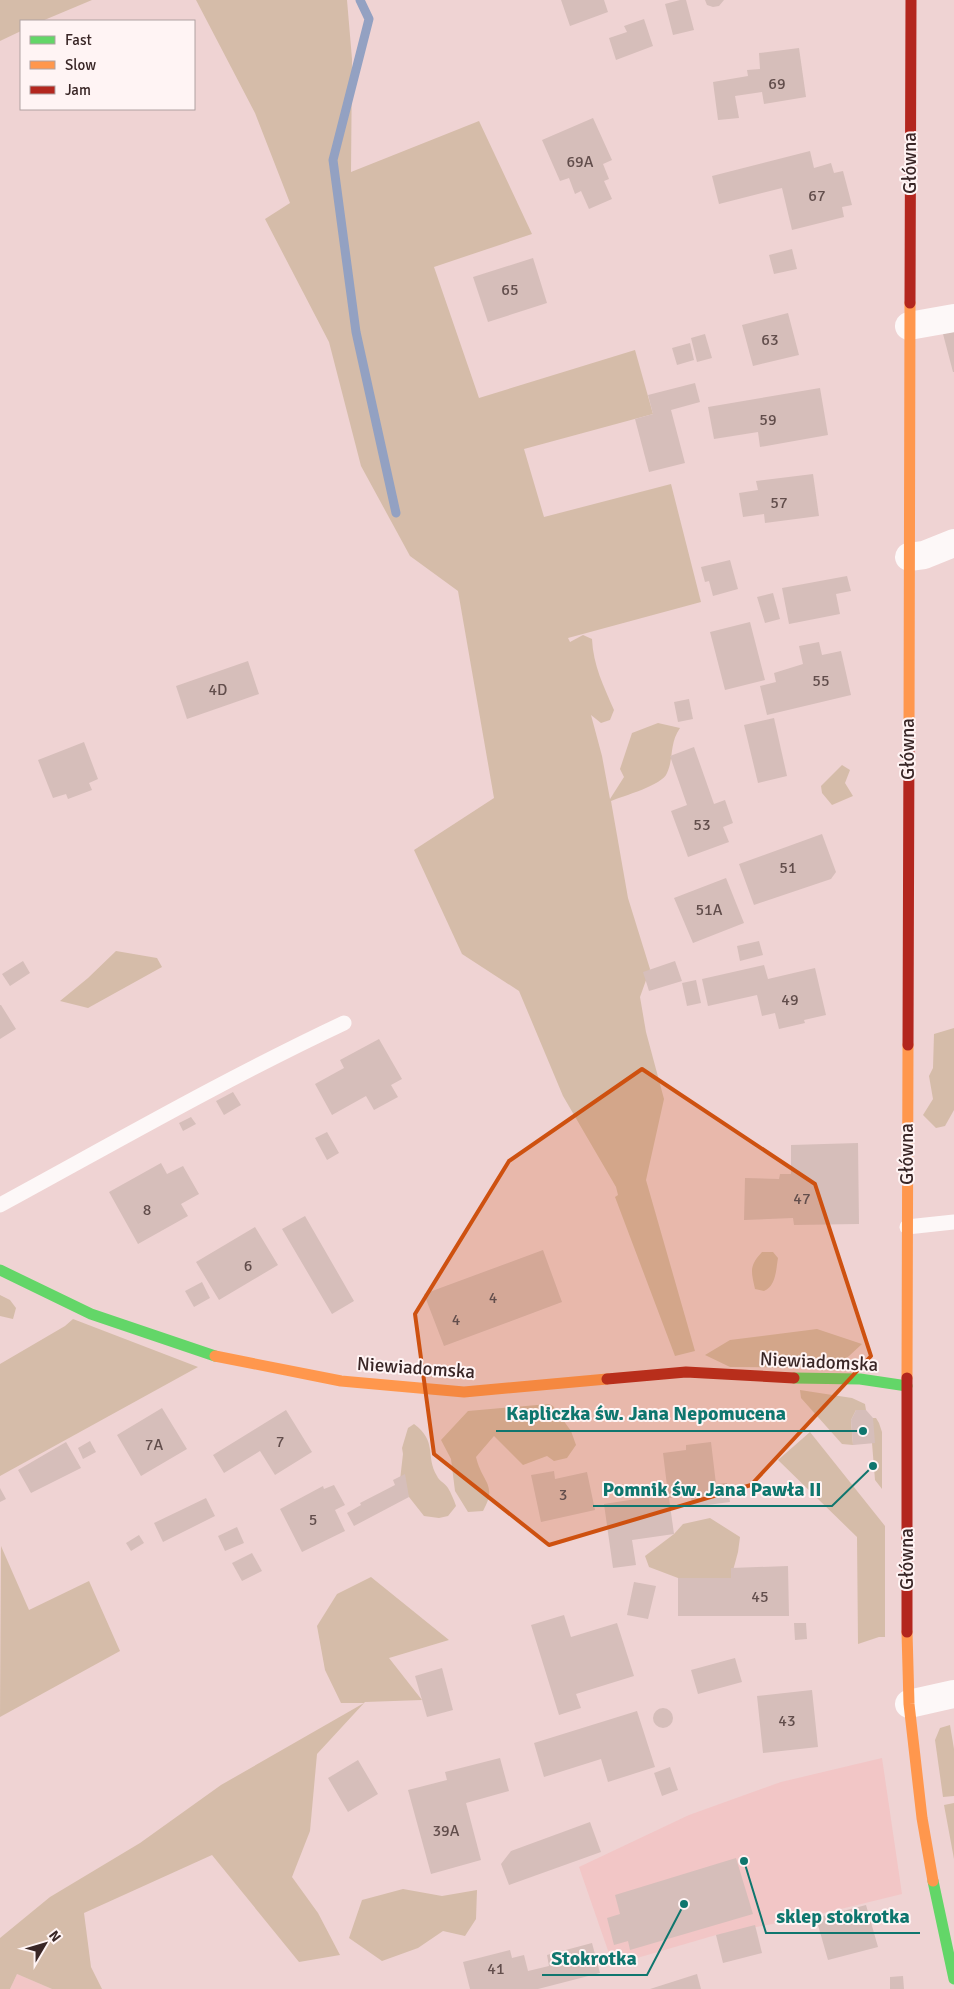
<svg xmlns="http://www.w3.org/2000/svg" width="954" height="1989" font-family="Signika,sans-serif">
<rect width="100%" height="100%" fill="#efd3d3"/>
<path fill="#f2c6c6" d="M882 1758 902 1894 808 1917 716 1935 613 1965 579 1867 689 1815 781 1782Z
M17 1974 52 1989H10Z"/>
<path fill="#d5bca9" d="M0 0H92L42 21H21V31L0 41Z
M196 0H347L352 59 351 172 479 121 532 234 434 267 479 398 635 350 653 414 524 449 544 517 671 484 701 602 568 638 570 642 583 635 592 639C593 665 604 687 614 710L610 720 601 723 591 715 602 756 610 799 624 777 620 769 632 733 658 723 680 728C669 744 674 758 667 773 663 785 623 796 611 801L628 898 650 969 640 997 646 1032 664 1099 646 1180 695 1351 675 1356 615 1197 618 1195 616 1187 563 1096 519 991 462 954 414 850 494 798 458 591 410 556 361 466 329 342 265 219 290 203 255 113Z
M842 765 850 770 845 783 853 796 832 805 822 793 821 786Z
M116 951 157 958 162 967 88 1008 60 1001 88 978Z
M954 1028V1110L945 1126 936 1128 923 1115 933 1099 929 1076 933 1068 934 1034Z
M762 1252H773L778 1258C776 1270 776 1286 764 1291L755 1289C751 1271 749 1266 762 1252Z
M0 1295 10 1300 16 1308 13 1319 0 1316Z
M73 1319 198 1367 0 1476V1364L65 1326Z
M817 1329 862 1344 836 1368 730 1367 705 1355 730 1340Z
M800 1390 852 1398 865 1404 866 1410H856L851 1420 853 1445 842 1444 801 1398Z
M549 1404 553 1406 571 1431 576 1445 567 1458 554 1461 547 1456 523 1465 494 1436 476 1457C482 1483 498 1484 483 1511L468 1512 455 1491 451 1459 441 1440 468 1411Z
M873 1418H876L879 1423 882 1432V1489L875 1480 872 1443Z
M414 1424C438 1442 425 1456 437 1476 439 1481 445 1483 448 1488 451 1493 454 1500 456 1506L448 1516 439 1518 424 1516 409 1497 400 1480 403 1454 402 1448 408 1428Z
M810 1432 885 1526V1637H879L858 1644 857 1537 778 1460Z
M710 1518 740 1537 738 1552 731 1578H678L649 1567 645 1556 674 1534 683 1524Z
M1 1546 29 1610 89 1581 120 1651 0 1717Z
M371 1577 449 1640 389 1658 422 1700 365 1702 317 1754 310 1831 292 1877 318 1913 340 1955 299 1962 212 1855 84 1913 91 1967 102 1989H52L17 1974 10 1989H0V1938L50 1897 140 1843 221 1785 364 1703H341L325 1670 317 1626 337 1594Z
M950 1725 954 1749V1796L943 1797 935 1740 940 1728Z
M954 1803V1859L944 1805Z
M403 1889 442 1896 477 1890 476 1919 465 1936 443 1931 418 1948 382 1961 349 1938 362 1900Z"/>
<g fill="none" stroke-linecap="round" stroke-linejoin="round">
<path stroke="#93a1c2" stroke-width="9" d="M360 0 369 19 333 160 356 332 396 513"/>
</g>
<path fill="#d6beba" d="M561 0H604L608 12 570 26Z
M680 0H686L694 30 673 35 665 4Z
M705 0H724L719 6 713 7 707 5Z
M644 19 653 46 616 60 609 38 627 32 624 26Z
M799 48 806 97 764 104 762 92 735 96 739 118 718 120 713 82 748 76 747 70 760 69 759 53Z
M593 118 612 160 603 164 609 179 604 181 612 199 589 209 581 191 575 194 569 178 560 181 542 140Z
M810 151 814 168 831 163 834 173 843 171 852 205 842 207 844 217 792 230 782 188 719 204 712 176Z
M792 249 797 269 774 274 769 255Z
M533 258 547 303 488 322 473 277Z
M788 313 799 355 753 366 742 325Z
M954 331V372H953L943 334Z
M705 334 712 358 697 362 691 338Z
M690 343 694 360 677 365 672 348Z
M695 383 700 402 671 410 685 463 649 472 635 419 653 414 648 395Z
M820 388 828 435 760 447 758 432 714 439 708 407Z
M813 474 819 516 765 523 764 514 743 517 739 493 758 490 756 481Z
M730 560 738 589 713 596 709 581 705 582 701 567Z
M847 576 851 591 836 594 840 614 789 624 782 588Z
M773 593 780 619 765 623 757 597Z
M750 622 765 680 725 690 710 632Z
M819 642 822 655 841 651 851 695 767 715 760 686 776 682 774 673 803 664 799 646Z
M248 661 259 694 187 719 176 686Z
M689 699 693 719 678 722 674 702Z
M774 718 787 776 758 783 744 725Z
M84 742 98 779 89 783 92 790 68 799 66 794 53 798 38 760Z
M694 747 714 804 725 800 733 823 723 827 729 842 688 857 671 811 687 805 670 756Z
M822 834 836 872 831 879 754 905 739 864Z
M726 878 744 923 693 943 674 898Z
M759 941 763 955 740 961 737 946Z
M23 961 30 973 10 986 2 974Z
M675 961 682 981 649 991 643 972Z
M764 965 768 979 815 968 826 1015 804 1020 805 1023 779 1029 775 1013 762 1016 757 995 708 1006 702 979Z
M696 980 701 1003 687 1006 682 983Z
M0 1005H1L16 1029 0 1039Z
M379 1039 402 1079 391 1085 398 1097 374 1110 366 1096 332 1115 315 1084 344 1068 340 1060Z
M233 1092 241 1105 224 1115 216 1101Z
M191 1117 196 1124 183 1131 179 1123Z
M327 1132 339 1153 327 1160 315 1138Z
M858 1143 859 1224 794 1225 793 1218 744 1220 745 1178 779 1179 780 1174H791V1145Z
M161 1163 167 1174 183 1166 199 1194 181 1204 188 1216 138 1244 109 1192Z
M305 1216 354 1301 332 1314 282 1229Z
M255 1227 278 1265 219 1300 196 1262Z
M543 1250 562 1302 444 1346 424 1294Z
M202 1282 210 1298 194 1307 185 1291Z
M162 1408 187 1449 141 1476 117 1435Z
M286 1410 312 1452 275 1475 260 1451 224 1473 213 1455Z
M856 1410H866L873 1418 875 1443 853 1445 851 1420Z
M90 1441 96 1452 83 1459 78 1448Z
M66 1442 81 1468 31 1493 18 1470Z
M711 1442 716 1484 727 1483 730 1502 692 1507 691 1495 669 1498 674 1534 632 1540 636 1565 613 1568 604 1504 668 1494 663 1453 686 1450V1445Z
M554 1471 555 1479 587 1472 595 1510 541 1522 531 1475Z
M405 1474 409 1497 354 1526 347 1513 361 1505 360 1503 395 1485 393 1480Z
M334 1485 345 1505 335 1510 345 1531 302 1552 280 1509 323 1486 324 1489Z
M0 1488 6 1499 0 1502Z
M206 1498 215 1516 163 1542 154 1523Z
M237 1527 244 1543 225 1551 218 1536Z
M139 1535 144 1543 131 1551 126 1543Z
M252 1553 262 1571 242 1581 232 1563Z
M788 1566 789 1616H678V1578H731V1568Z
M634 1582 656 1586 648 1619 627 1615Z
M564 1615 571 1637 617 1623 634 1676 576 1694 581 1708 559 1715 531 1625Z
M794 1623H806L807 1639 795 1640Z
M735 1658 742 1682 698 1694 691 1670Z
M442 1668 453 1710 427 1717 415 1676Z
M812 1690 818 1747 763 1753 757 1696Z
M653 1718a10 10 0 1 1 20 0a10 10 0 1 1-20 0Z
M637 1711 655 1767 608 1782 601 1759 544 1777 534 1743Z
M500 1758 509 1791 466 1803 481 1860 431 1874 408 1790 447 1780 445 1772Z
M358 1760 378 1794 348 1812 328 1778Z
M670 1767 678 1790 662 1796 654 1773Z
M590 1822 601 1852 509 1885 501 1864 511 1851Z
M736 1858 753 1914 630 1950 628 1941 614 1945 607 1918 620 1914 615 1895Z
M866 1905 878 1947 828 1960 816 1918Z
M755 1925 762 1953 723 1963 716 1935Z
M592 1943 600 1973 538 1989H470L463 1962 510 1950 512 1958 524 1955 528 1971 549 1966 547 1955Z
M697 1974 701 1989H650Z
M903 1976 904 1989H890V1977Z"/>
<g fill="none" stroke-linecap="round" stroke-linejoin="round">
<path stroke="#fdf8f8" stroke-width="15" d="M0 1205C114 1143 227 1078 344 1023
M907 1227 954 1222"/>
<path stroke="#fdf8f8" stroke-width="28" d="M909 326 954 318
M909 557 924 555 954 543
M909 1704 954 1694"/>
<path stroke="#63d668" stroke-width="11" d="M0 1270 91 1314 215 1356
M794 1378 860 1379 907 1386
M933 1881 954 1979"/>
<path stroke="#ff974d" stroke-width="11" d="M909 734 910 303
M215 1356 341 1381 464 1392 607 1379
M907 1378 908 1045
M907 1632 909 1704 922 1818 933 1881"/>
<path stroke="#b3261e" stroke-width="11" d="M910 303 911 0
M908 1045 909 734
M907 1378V1632
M607 1379 686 1372 794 1378"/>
</g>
<path fill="#ce5110" fill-opacity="0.2" stroke="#ce5110" stroke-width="4" stroke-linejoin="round" d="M642 1069 815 1184 871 1356 751 1485 549 1545 434 1454 415 1314 509 1161Z"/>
<g text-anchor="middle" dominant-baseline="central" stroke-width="4" stroke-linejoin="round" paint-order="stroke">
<g font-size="16" fill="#624e4c">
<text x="777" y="84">69</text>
<text x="580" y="162">69A</text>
<text x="817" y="196">67</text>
<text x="510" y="290">65</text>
<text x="770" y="340">63</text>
<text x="768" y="420">59</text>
<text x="779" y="503">57</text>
<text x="821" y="681">55</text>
<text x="218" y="690">4D</text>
<text x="702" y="825">53</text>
<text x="788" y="868">51</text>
<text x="709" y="910">51A</text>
<text x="790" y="1000">49</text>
<text x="802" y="1199">47</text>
<text x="147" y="1210">8</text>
<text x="248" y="1266">6</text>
<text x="493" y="1298">4</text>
<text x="456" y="1320">4</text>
<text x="280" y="1442">7</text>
<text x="154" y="1445">7A</text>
<text x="563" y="1495">3</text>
<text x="313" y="1520">5</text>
<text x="760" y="1597">45</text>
<text x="787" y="1721">43</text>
<text x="446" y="1831">39A</text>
<text x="496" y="1969">41</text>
</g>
<g font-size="19" fill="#392626" stroke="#fff4f4">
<text transform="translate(910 163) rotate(-90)">Główna</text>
<text transform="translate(908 749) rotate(-90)">Główna</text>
<text transform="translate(907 1154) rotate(-90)">Główna</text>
<text transform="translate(819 1362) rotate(3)">Niewiadomska</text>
<text transform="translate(416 1368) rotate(4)">Niewiadomska</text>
<text transform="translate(907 1559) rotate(-90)">Główna</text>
</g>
</g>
<path fill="none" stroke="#0f766e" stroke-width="2" d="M863 1431L796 1431H496M873 1466L832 1506H593M744 1861L766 1933H920M684 1904L647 1975H542"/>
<g fill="#0f766e" stroke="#fff4f4" stroke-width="2">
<circle cx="863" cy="1431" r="5"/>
<circle cx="873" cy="1466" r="5"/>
<circle cx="744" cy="1861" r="5"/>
<circle cx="684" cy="1904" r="5"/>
</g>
<g font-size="20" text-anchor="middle" font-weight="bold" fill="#0f766e" stroke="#fff4f4" stroke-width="4" stroke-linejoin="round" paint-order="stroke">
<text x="646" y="1420">Kapliczka św. Jana Nepomucena</text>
<text x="712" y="1496">Pomnik św. Jana Pawła II</text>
<text x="843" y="1923">sklep stokrotka</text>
<text x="594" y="1965">Stokrotka</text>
</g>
<rect x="20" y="20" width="175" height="90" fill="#fff4f4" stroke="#b0a2a2"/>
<rect x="30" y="36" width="25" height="8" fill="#63d668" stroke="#b0a2a2"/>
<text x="65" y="45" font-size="15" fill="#392626">Fast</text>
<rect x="30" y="61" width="25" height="8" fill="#ff974d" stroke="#b0a2a2"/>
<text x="65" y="70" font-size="15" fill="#392626">Slow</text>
<rect x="30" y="86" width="25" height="8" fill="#b3261e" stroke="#b0a2a2"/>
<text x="65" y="95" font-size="15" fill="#392626">Jam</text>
<g transform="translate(45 1944) rotate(52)" stroke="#fff4f4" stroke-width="4" paint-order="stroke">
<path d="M0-4L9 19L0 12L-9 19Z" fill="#392626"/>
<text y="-8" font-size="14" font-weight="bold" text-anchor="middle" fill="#392626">N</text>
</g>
</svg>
